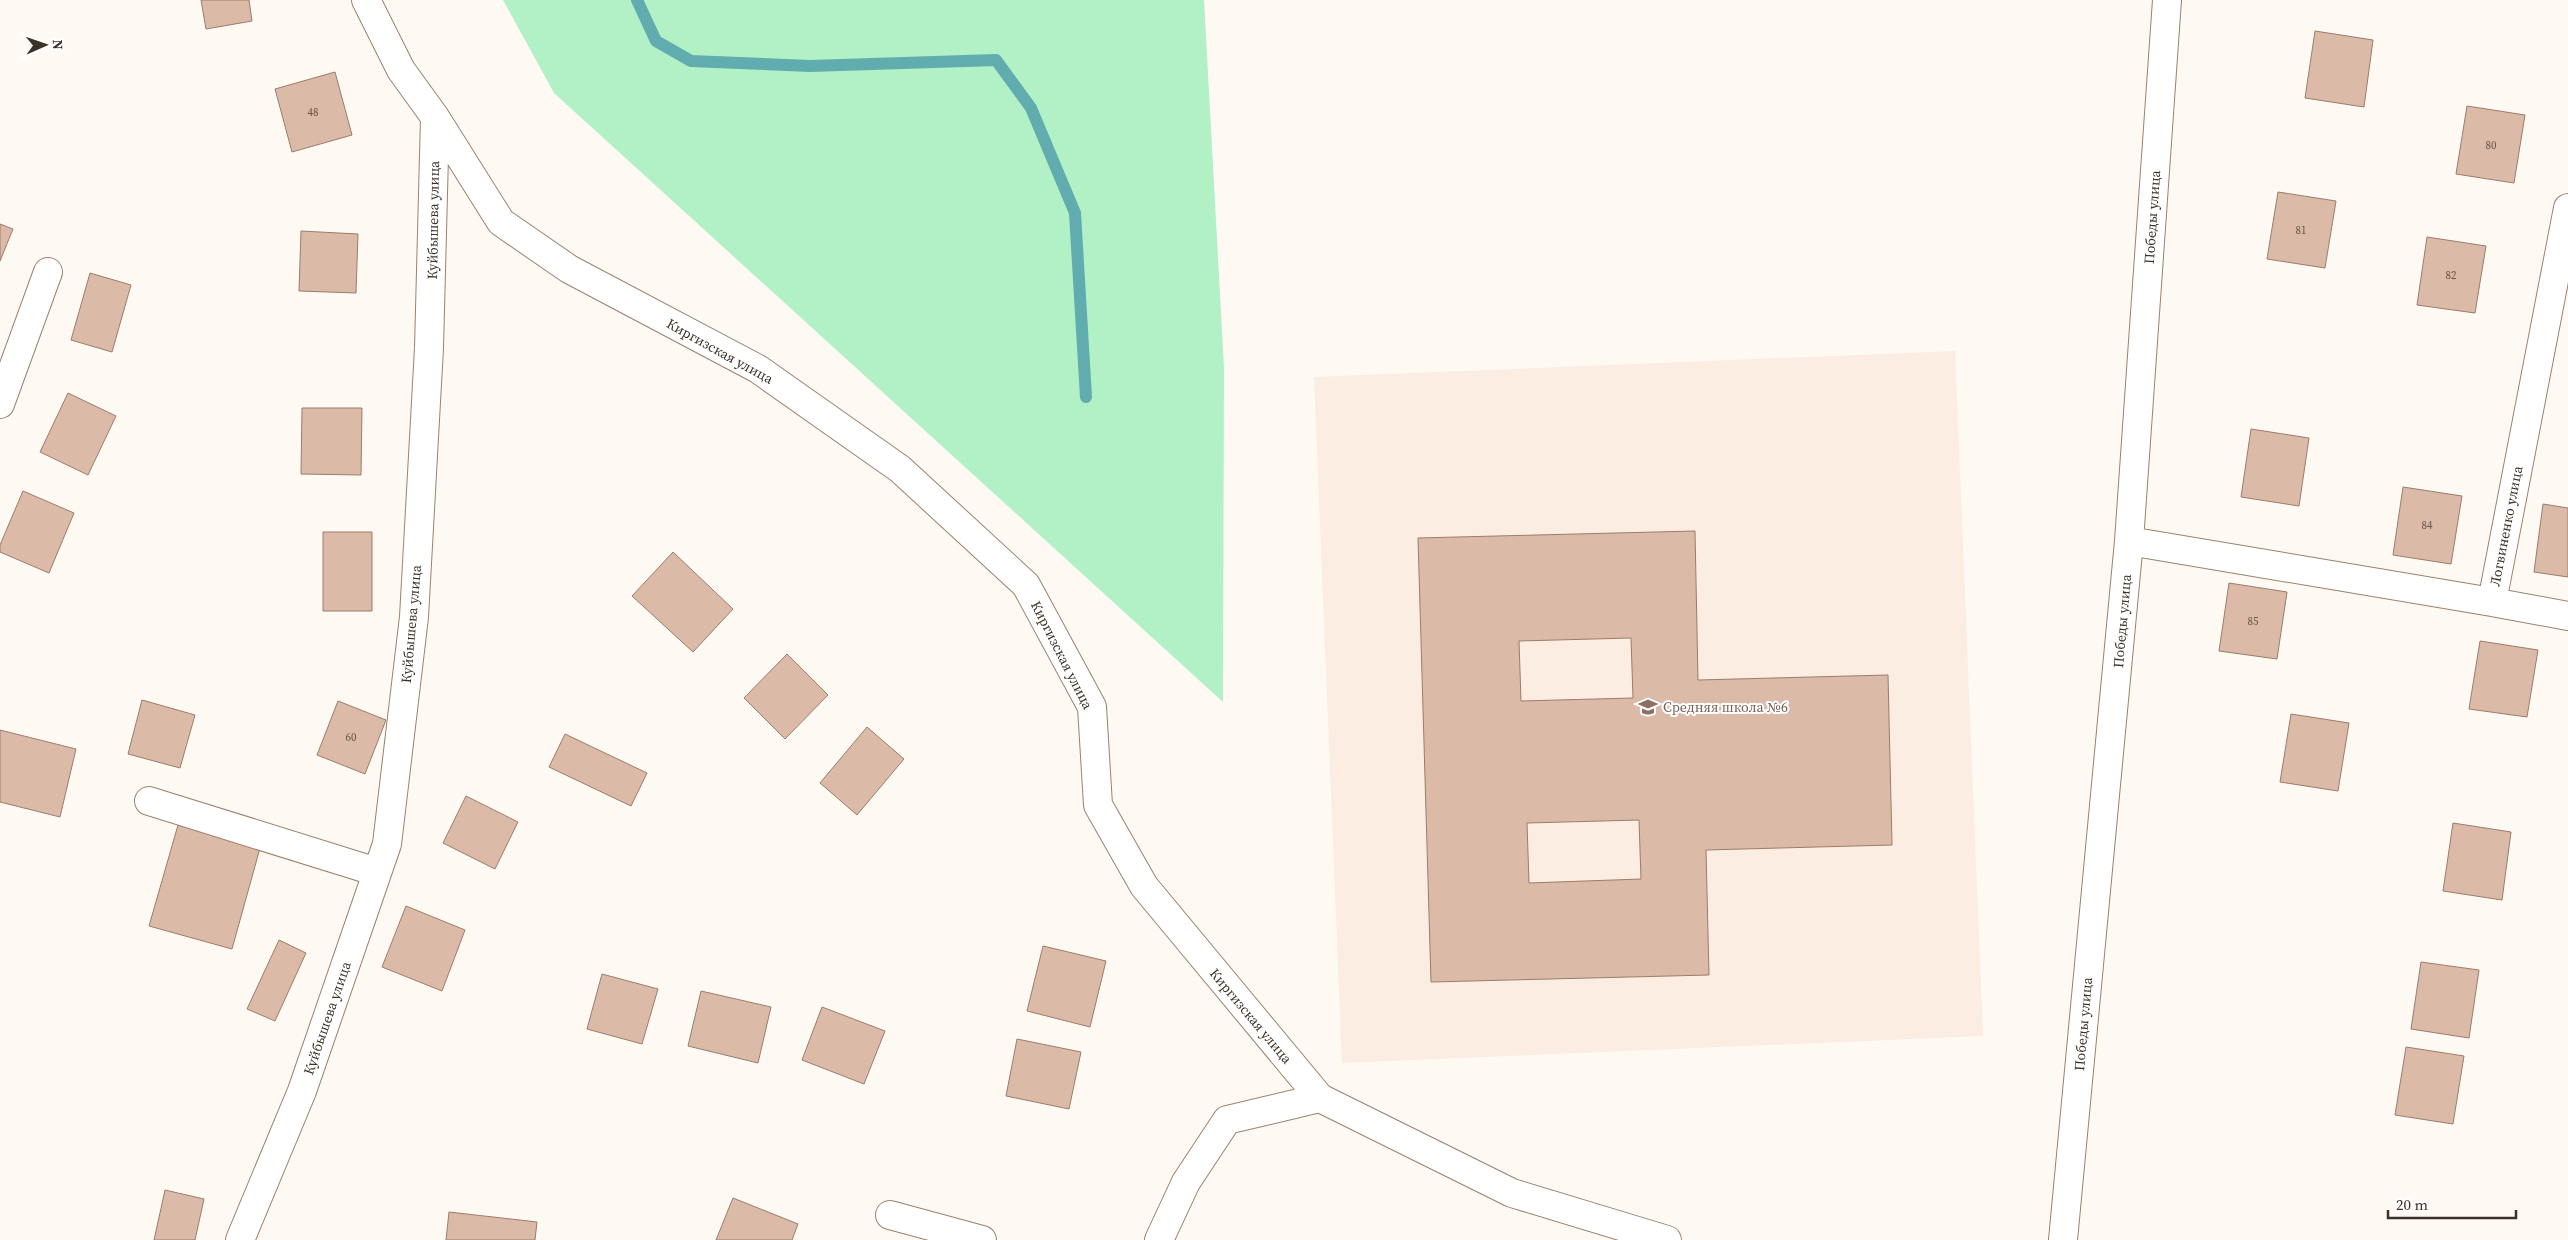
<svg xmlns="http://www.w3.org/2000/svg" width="2568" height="1240" font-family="'Source Serif 4',serif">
<rect width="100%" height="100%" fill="#fff9f4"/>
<path fill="#fbede1" d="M1955 351 1983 1036 1342 1063 1314 377Z"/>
<path fill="#b2f0c6" d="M503 0H1204L1224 368 1223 702 554 93Z"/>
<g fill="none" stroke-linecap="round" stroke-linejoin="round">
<path stroke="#60acae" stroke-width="12" d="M637 0 656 41 691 61 810 66 996 60 1031 108 1075 213 1086 397"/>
</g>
<path fill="#dcbaa8" stroke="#9b7c6b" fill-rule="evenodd" d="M201 0H249L252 21 206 29Z
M2315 31 2373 40 2364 107 2305 98Z
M335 72 352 135 292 152 275 89Z
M2467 106 2525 115 2514 183 2456 174Z
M2278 192 2336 201 2325 268 2267 259Z
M0 224 13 229 0 261Z
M301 231 358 234 356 293 299 291Z
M2427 237 2486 246 2475 313 2417 305Z
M90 273 131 285 112 352 71 340Z
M68 393 116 416 88 475 40 452Z
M302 408H362L361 475 301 474Z
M2251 429 2309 438 2299 506 2241 497Z
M2403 487 2462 496 2451 564 2393 555Z
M23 491 74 513 49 573 0 552V545Z
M2543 504 2568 508V577L2534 572Z
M1695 531 1698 680 1888 675 1892 845 1706 850 1709 975 1431 982 1418 538ZM1631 638 1633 698 1521 701 1519 641ZM1639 820 1641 879 1529 883 1527 823Z
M323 532H372V611H323Z
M673 552 733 609 693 652 632 596Z
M2229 583 2287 592 2277 659 2219 651Z
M2480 641 2538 650 2527 717 2469 709Z
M787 654 828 695 785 739 744 698Z
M142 700 195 715 180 768 128 754Z
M338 701 386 720 365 774 317 755Z
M2291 714 2349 723 2338 791 2280 782Z
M867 727 904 759 857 815 820 783Z
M0 730 76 749 60 817 0 802Z
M565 734 647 773 631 806 549 767Z
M466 796 518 822 495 869 443 843Z
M2453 823 2511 832 2502 900 2443 891Z
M178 825 260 848 232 949 149 926Z
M406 906 465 930 442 991 382 967Z
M279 940 306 953 275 1021 247 1009Z
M1043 946 1106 961 1090 1027 1027 1011Z
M2421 962 2479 970 2469 1038 2411 1029Z
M602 974 658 989 642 1044 587 1029Z
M701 991 771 1007 758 1063 688 1046Z
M822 1007 885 1031 864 1084 802 1060Z
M1017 1039 1081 1052 1069 1109 1006 1096Z
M2406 1047 2464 1056 2453 1124 2395 1115Z
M165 1190 204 1199 195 1240H154Z
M733 1198 798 1224 792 1240H716Z
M449 1212 537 1222 535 1240H446Z"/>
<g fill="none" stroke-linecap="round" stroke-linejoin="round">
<g stroke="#9c816b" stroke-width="30">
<path id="minor" d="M435 117 501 222 569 269 758 369 900 469 1026 585 1092 707 1098 805 1144 886 1320 1098 1512 1193 1667 1240
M0 404 48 272
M2129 541 2492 602 2568 208
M2492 602 2568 616
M149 801 377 872
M890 1215 982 1240
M240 1240 302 1091 387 844 414 617 429 348 435 117 401 70 366 0
M1159 1240 1186 1182 1227 1120 1320 1098
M2063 1240 2129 541 2167 0"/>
</g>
<use href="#minor" stroke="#fff" stroke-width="28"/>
</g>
<defs>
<g id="school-bare" transform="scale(1.5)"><path d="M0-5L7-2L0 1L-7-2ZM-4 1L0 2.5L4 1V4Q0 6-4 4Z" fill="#8d6e63" stroke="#fff" stroke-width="2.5" paint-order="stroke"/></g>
</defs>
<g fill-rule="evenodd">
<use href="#school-bare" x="1648" y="707"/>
</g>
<g text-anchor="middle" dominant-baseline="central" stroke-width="4" stroke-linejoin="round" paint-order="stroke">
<g font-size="11" fill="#655448">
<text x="313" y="112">48</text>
<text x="2491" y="145">80</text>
<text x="2301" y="230">81</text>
<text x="2451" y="275">82</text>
<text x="2427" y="525">84</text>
<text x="2253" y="621">85</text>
<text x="351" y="737">60</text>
</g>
<g font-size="14" fill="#3d3228" stroke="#fff">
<text transform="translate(2152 217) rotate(-86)">Победы улица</text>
<text transform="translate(433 220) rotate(-89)">Куйбышева улица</text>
<text transform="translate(720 351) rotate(29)">Киргизская улица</text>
<text transform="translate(2506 526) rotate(-79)">Логвиненко улица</text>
<text transform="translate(2122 621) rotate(-85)">Победы улица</text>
<text transform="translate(411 624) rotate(-85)">Куйбышева улица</text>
<text transform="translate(1062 655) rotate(63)">Киргизская улица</text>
<text transform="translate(1251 1016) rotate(50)">Киргизская улица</text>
<text transform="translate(327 1018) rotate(-71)">Куйбышева улица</text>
<text transform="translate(2083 1024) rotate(-85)">Победы улица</text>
</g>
<g font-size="14" fill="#785e54" stroke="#fff" text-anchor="start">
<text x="1663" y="707">Средняя школа №6</text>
</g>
</g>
<g transform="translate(45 45) rotate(88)" stroke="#ffffff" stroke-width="4" paint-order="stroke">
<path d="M0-4L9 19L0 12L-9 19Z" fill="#3d3228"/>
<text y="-8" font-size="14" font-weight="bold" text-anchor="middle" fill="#3d3228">N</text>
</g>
<path d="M2388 1210v8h128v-8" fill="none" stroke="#3d3228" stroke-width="2.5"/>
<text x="2396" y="1210" font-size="15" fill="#3d3228" stroke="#ffffff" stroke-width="4" paint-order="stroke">20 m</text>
</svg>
